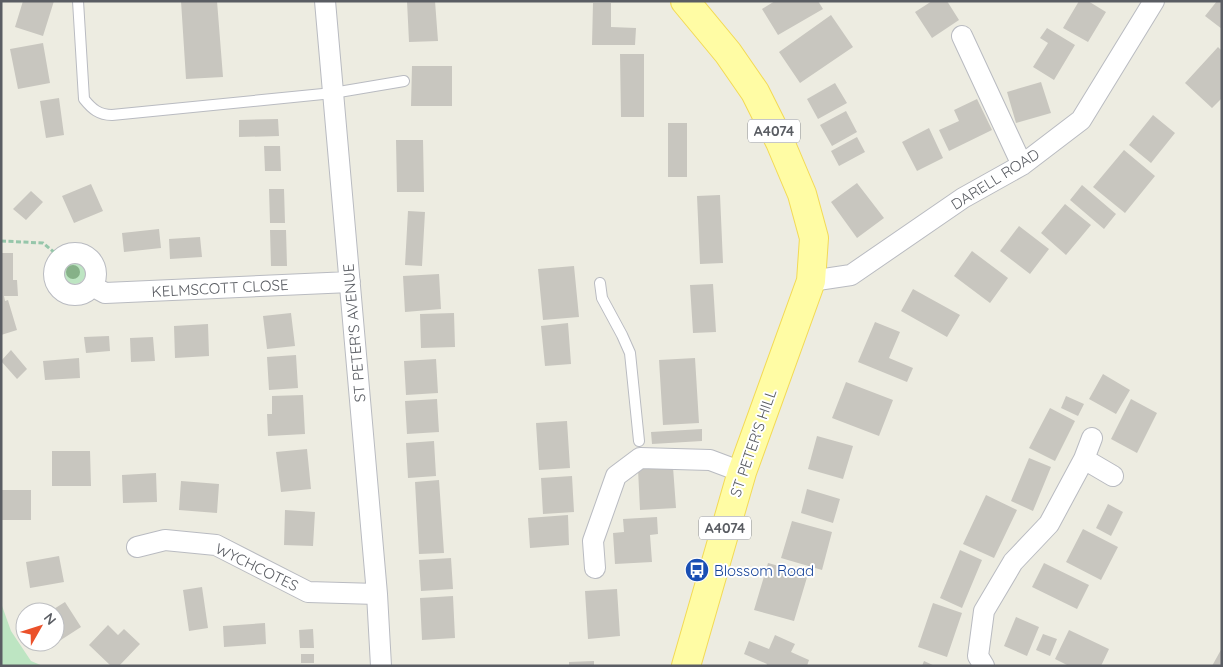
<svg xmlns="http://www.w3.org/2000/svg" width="1223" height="667" font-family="Quicksand,sans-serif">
<rect width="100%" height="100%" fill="#edece1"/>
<path fill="#bde5c2" d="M62 272a12 12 0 1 1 24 0a12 12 0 1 1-24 0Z
M1 603 11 631 31 661 43 666H1Z"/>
<path fill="#c8c6bf" d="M23 1H54L43 36 15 27Z
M181 1H217L223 77 186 79Z
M407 1H435L438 41 409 42Z
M775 1H818L823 9 778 35 762 9Z
M932 1H947L959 20 932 38 915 12Z
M1079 1H1088L1106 12 1088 42 1063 28Z
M1217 1H1222V29L1205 16Z
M593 3H611V27L636 28 635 45H592Z
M831 15 853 47 800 83 779 52Z
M1047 28 1075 45 1054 80 1033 67 1048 43 1040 38Z
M43 43 50 83 18 89 10 49Z
M1218 47 1222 51V98L1212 108 1185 83Z
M620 54H644V117H621Z
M412 66H452V106H411Z
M1041 82 1051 113 1016 123 1007 92Z
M835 83 847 103 818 119 807 99Z
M59 98 64 135 46 138 40 101Z
M977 99 992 130 949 151 939 130 959 121 954 110Z
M846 111 857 132 832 146 820 125Z
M1153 115 1175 133 1151 163 1129 145Z
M278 119 279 136 239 137V120Z
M668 123H687V177H668Z
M929 128 943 158 917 171 902 142Z
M857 137 865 152 839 166 831 151Z
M396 140H423L424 192H397Z
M264 146H280L281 171H265Z
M1124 150 1155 176 1125 213 1093 187Z
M857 183 884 218 857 238 831 202Z
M91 184 103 211 74 223 62 196Z
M1082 185 1116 214 1104 229 1070 200Z
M269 189H284L285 223H270Z
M31 191 43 202 26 220 13 209Z
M720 195 723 263 700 264 697 196Z
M1065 204 1091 225 1066 255 1041 233Z
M408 211 425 212 422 266 405 265Z
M1019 226 1049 249 1030 274 1000 251Z
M159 229 161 248 124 252 122 233Z
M270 230H286L287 266H271Z
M200 237 202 257 170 259 169 239Z
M972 251 1008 278 990 303 954 276Z
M1 253H13V280H17L18 296H4L5 301 8 300 17 330 1 335Z
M574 266 579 317 543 320 538 269Z
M439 274 441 309 405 312 403 276Z
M713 284 716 332 693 333 690 285Z
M913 289 960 315 947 337 901 311Z
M291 313 295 346 267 349 263 316Z
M454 313 455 347 421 348 420 314Z
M875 322 900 332 889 358 913 368 907 382 858 362Z
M568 323 571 364 545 366 541 326Z
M208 324 209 356 175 358 174 326Z
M109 336 110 351 86 353 84 337Z
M153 337 155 361 131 362 130 338Z
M11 350 27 369 17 379 1 361Z
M296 355 298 388 269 390 267 357Z
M79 358 80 378 45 380 43 361Z
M695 358 699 423 663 425 659 360Z
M436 359 438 393 406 395 404 361Z
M1103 374 1130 390 1116 414 1089 399Z
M846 382 893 400 879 436 832 418Z
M303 395 305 434 268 436 267 414H272V396Z
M1066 396 1084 404 1078 416 1061 408Z
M437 399 439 432 407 434 405 401Z
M1131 399 1157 413 1137 453 1111 439Z
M1050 408 1075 421 1055 461 1029 448Z
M567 421 570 468 539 470 536 423Z
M702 429V441L652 444 651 432Z
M817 436 853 446 843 479 808 469Z
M434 441 436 476 408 478 406 443Z
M307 449 311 489 281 492 276 452Z
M52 451H90L91 486H52Z
M1029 458 1051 467 1033 511 1011 501Z
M673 467 676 508 640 510 638 469Z
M156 473 157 502 123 503 122 475Z
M572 476 574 512 543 514 541 478Z
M439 480 444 553 419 554 415 482Z
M181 481 219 484 217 513 179 510Z
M807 489 840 499 833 523 801 513Z
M1 490H31V520H1Z
M986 495 1017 510 994 558 963 544Z
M1108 504 1123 512 1111 536 1096 528Z
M285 510 315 512 313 546 284 545Z
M568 515 569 545 530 548 528 518Z
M657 517 658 534 650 535 652 562 615 564 613 533 624 532 623 519Z
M792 521 832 532 822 570 781 558Z
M1083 529 1118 547 1101 580 1066 562Z
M960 550 982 560 962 608 940 598Z
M59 556 64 582 30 588 26 562Z
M451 558 453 589 421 591 419 560Z
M768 563 808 574 794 621 754 610Z
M1044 563 1089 585 1077 609 1032 587Z
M202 587 208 628 189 631 183 590Z
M617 589 620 636 588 639 585 591Z
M453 596 455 638 422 640 420 598Z
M65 602 81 627 50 647 47 642H55V612H49Z
M933 603 962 613 947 657 918 647Z
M1016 617 1039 627 1027 656 1004 646Z
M265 623 266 644 224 647 223 626Z
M108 625 118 635 124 629 140 644 119 666H111L89 645Z
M313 629 314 648H300L299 630Z
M1069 630 1109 649 1101 666H1069L1055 659Z
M1043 634 1057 639 1050 656 1036 650Z
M775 635 795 644 791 652 809 660 807 666H766L767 664 744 654 749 641 769 649Z
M1222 648V666H1212Z
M301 654H314V663H301Z
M594 661V666H569V662Z
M924 661 935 666H922Z"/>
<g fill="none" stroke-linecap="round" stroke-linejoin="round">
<g stroke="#b9bbc1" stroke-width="12">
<path id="service" d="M78 1 84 99C92 109 99 115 112 115L333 93 404 81
M600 283 602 298 622 335 630 353 639 441"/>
</g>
<g stroke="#b9bbc1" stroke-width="22">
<path id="minor" d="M325 1 377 594 381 666
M962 36 1022 165
M54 274a21 21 0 1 1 42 0a21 21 0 1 1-42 0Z
M811 281 851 275 963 198 1022 165 1081 120 1154 1
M92 286 105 293 350 282
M1084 459 1092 438
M137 547 165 540 216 545 308 592 377 594
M595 568 593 541 616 476 640 458 710 460 742 472
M984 666 978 656 984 611 1013 562 1049 524 1084 459 1113 476"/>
</g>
<g stroke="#f3da55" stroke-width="30">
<path id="primary" d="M685 1 728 53 755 92 780 142 802 194 814 238 811 281 742 472 686 666"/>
</g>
<path stroke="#96c6aa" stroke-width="3" stroke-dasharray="5 2.5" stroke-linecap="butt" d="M1 241 43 243 61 258"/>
<use href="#service" stroke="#fff" stroke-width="10"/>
<use href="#minor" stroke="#fff" stroke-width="20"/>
<use href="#primary" stroke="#fffca4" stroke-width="28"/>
</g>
<circle fill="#86b188" cx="73" cy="272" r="7"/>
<defs>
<g id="bus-disc" transform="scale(1.25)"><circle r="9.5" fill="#1a4fb4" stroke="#fff"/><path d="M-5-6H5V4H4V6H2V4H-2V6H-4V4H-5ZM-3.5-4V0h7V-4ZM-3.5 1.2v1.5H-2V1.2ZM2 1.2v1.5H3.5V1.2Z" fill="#fff"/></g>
</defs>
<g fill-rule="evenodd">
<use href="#bus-disc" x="697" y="570"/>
</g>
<g text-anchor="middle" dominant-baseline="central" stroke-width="4" stroke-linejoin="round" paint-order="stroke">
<g fill="#fff" stroke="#8c8e92" stroke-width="1">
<rect x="748" y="119.5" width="52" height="23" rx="4"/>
<rect x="699" y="516.5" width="52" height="23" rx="4"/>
</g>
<g font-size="14" font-weight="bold" fill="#5a5d63">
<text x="774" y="131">A4074</text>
<text x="725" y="528">A4074</text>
</g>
<g font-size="15" fill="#5a5d63" stroke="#fff">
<text transform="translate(995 179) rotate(-32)">DARELL ROAD</text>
<text transform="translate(220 288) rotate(-3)">KELMSCOTT CLOSE</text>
<text transform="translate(354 333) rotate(-95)">ST PETER'S AVENUE</text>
<text transform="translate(753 443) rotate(-71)">ST PETER'S HILL</text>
<text transform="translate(257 567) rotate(26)">WYCHCOTES</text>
</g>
<g font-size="15" fill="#164399" stroke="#fff" text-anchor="start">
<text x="714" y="570">Blossom Road</text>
</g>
</g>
<rect width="1223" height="667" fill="none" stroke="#5a5d63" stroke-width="5"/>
<g transform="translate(40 627) rotate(51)"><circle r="24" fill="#ffffff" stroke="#bdbec1"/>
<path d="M0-4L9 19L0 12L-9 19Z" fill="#eb512a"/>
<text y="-8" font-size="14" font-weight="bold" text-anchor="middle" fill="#5a5d63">N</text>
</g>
</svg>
